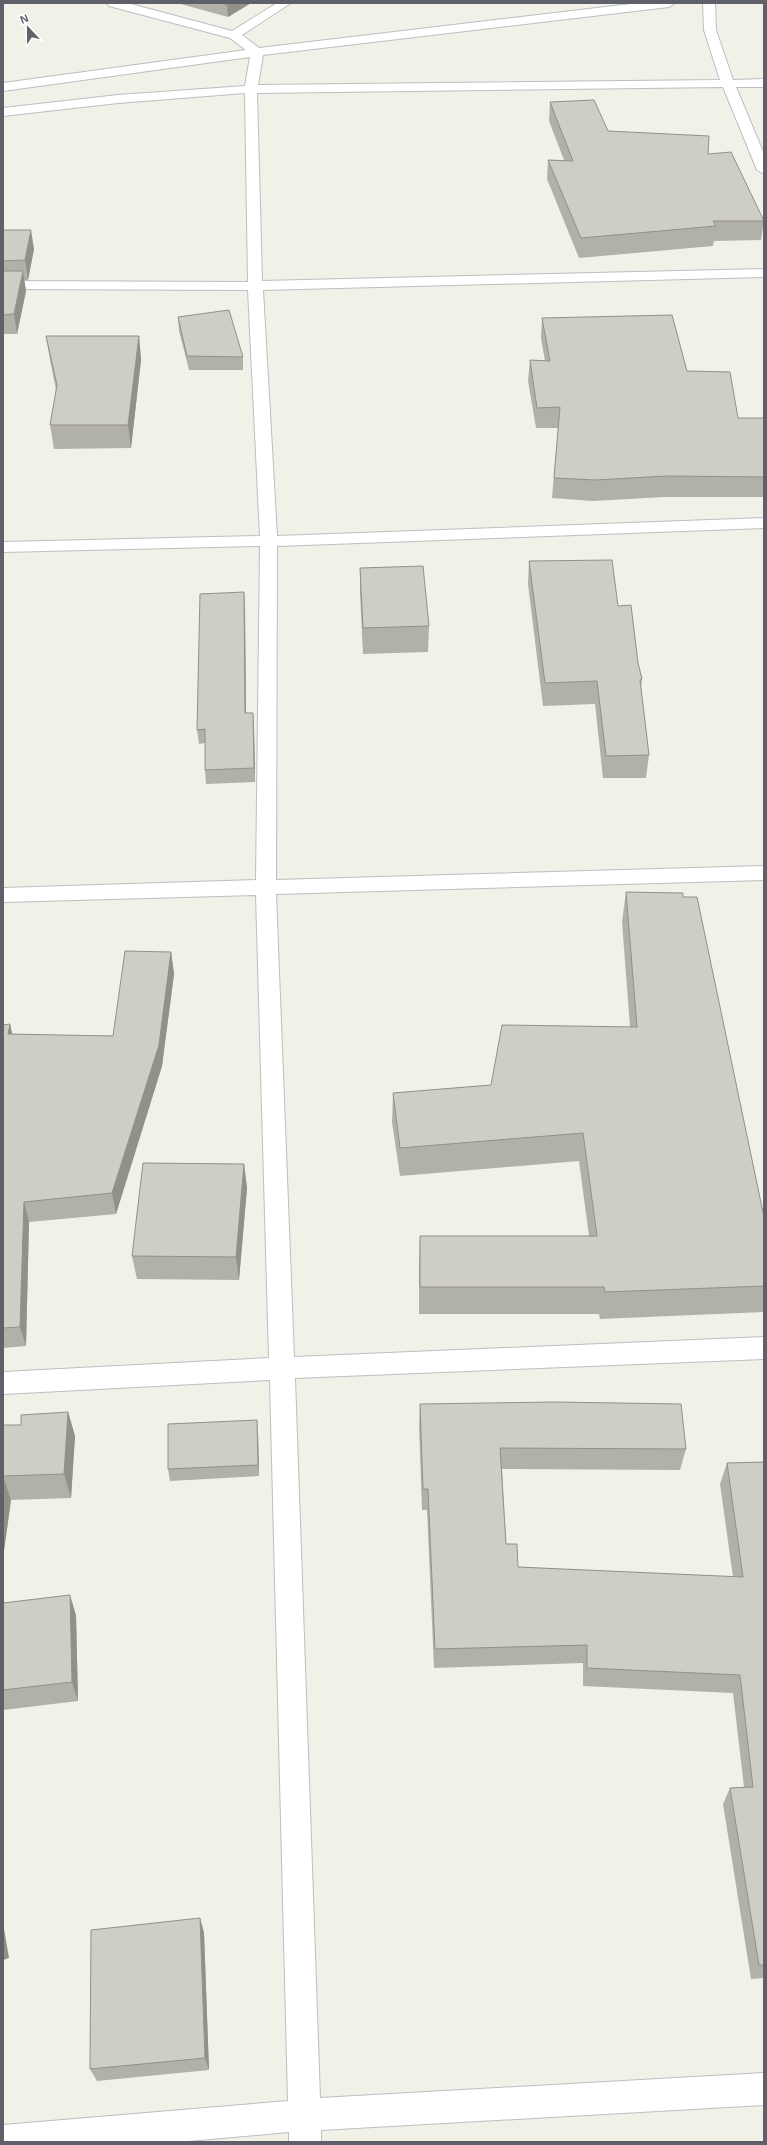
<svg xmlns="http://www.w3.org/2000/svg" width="767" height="2145" font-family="Arial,sans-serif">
<rect width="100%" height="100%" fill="#f2f1e7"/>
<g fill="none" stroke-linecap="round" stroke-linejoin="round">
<g stroke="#bbbec3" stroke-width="2">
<path id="minor" d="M107 3H127L232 31 277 3H291L242 35 259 48 639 3H675L669 7 263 55 258 85 720 80 704 30 703 3H715L716 30 733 80 764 79V87H736L764 154V174L757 170 723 87 257 93 262 281 764 269V277L263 290 277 536 764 518V528L277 546 276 880 764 866V880L276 894 294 1357 764 1337V1359L295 1378 320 2098 764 2073V2105L321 2130V2142H289V2132L177 2142H3V2125L288 2101 270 1380 3 1394V1372L269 1358 256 895 3 902V888L256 880 260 546 3 552V542L260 536 248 290 3 289V281L248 282 245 93 118 103 3 116V108L118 95 245 86 250 57 3 91V83L246 50 230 38 109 6Z"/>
</g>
<use href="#minor" fill="#fff" fill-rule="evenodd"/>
</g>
<path fill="#b2b1a9" d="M177 3H251L228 17Z
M550 102 608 131 708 154 764 220 761 240 714 241 713 246 579 258 547 179 548 160H564L549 121Z
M3 230 34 249 28 280H24L26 291 17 334H3Z
M178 317 243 357V370H189L179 331Z
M542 318 687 371 738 418H764V497H664L593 501 552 498 558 428H536L528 381 530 360 545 361 541 338Z
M46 336H139L141 360 131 448 54 449 50 425 56 390 50 360Z
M529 561 618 606 638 663 642 679 641 687 649 755 646 778H603L595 704 543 706 528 584Z
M360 568 429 626 428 652 363 654 360 594Z
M245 607 246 713 254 727 255 782 206 784 205 770V743L199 744 197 730Z
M626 892 683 897 764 1217V1312L600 1319 599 1314H419V1264L420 1236H589L579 1161 400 1176 392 1122 393 1093 491 1085 630 1027 622 922Z
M171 952 174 974 162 1066 116 1214 29 1222 26 1346 3 1348V1025L10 1024 12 1034 113 1036Z
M244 1164 247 1188 239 1280 137 1279 132 1256Z
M420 1404 686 1449 680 1470 502 1469 506 1544 518 1567 733 1577 720 1484 727 1463 764 1462V1978L751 1979 723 1804 730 1788 744 1787 733 1693 583 1686V1663L434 1668 427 1510H422L419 1426Z
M68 1412 75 1436 71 1498 11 1500 3 1558V1425H21Z
M258 1432 259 1476 170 1481 168 1469Z
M3 1603 76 1615 78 1701 3 1710Z
M200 1918 204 1933 209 2070 97 2081 90 2069Z"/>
<path fill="#91908a" d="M230 3H251L228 17 227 5Z
M31 230 34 249 28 280 25 260Z
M23 271 26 291 17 334 14 314Z
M139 336 141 360 131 448 128 425Z
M244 592 245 607 246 727 245 713Z
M253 713 254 727 255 782 254 768Z
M171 952 174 974 162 1066 116 1214 112 1193Z
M10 1024 15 1046 8 1034Z
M244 1164 247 1188 239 1280 236 1257Z
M24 1202 29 1222 26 1346 20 1327Z
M68 1412 75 1436 71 1498 64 1474Z
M257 1420 258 1432 259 1476 258 1465Z
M3 1476 11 1500 3 1558Z
M70 1595 76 1615 78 1701 72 1682Z
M200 1918 204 1933 209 2070 205 2058Z
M3 1923 9 1958 3 1960Z"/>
<path fill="#cfcec5" stroke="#91908a" d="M221 3H230L227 5Z
M594 100 608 131 709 136 708 154 731 152 764 221H713L716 226 581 238 548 160 573 161 550 102Z
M3 230H31L25 260 3 261Z
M3 271H23L14 314 3 315Z
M229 310 243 357 187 356 178 317Z
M672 315 687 371 730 372 738 418H764V477L667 476 595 480 554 478 560 407 537 408 530 360 550 361 542 318Z
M46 336H139L128 425H50L57 385Z
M612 560 618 606 631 605 638 663 642 679 640 680 649 755 606 756 597 681 545 683 529 561Z
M423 566 429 626 363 628 360 568Z
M244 592 245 713H253L254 768 205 770V729L197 730 200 594Z
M626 892 683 893V897H697L764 1217V1286L605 1292 604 1287H420V1236H597L583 1133 400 1148 393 1093 491 1085 502 1025 637 1027Z
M125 951 171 952 159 1045 112 1193 24 1202 20 1327 3 1328V1025L10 1024 8 1034 113 1036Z
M143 1163 244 1164 236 1257 132 1256Z
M555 1402 681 1404 686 1449 500 1448 506 1544H517L518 1567 743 1577 727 1463 764 1462V1965H759L730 1788 753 1787 740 1675 587 1668V1645L435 1649 428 1489H423L420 1404Z
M68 1412 64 1474 3 1476V1477V1425H21V1415Z
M257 1420 258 1465 168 1469V1424Z
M70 1595 72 1682 3 1690V1603Z
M200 1918 205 2058 90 2069 91 1930Z"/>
<rect width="767" height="2145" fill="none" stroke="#5e6169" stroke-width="8"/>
<g transform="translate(28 28) rotate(338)" stroke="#ffffff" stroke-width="3" paint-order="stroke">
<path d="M0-3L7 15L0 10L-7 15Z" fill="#5e6169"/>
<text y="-6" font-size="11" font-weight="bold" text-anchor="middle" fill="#5e6169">N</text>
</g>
</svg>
